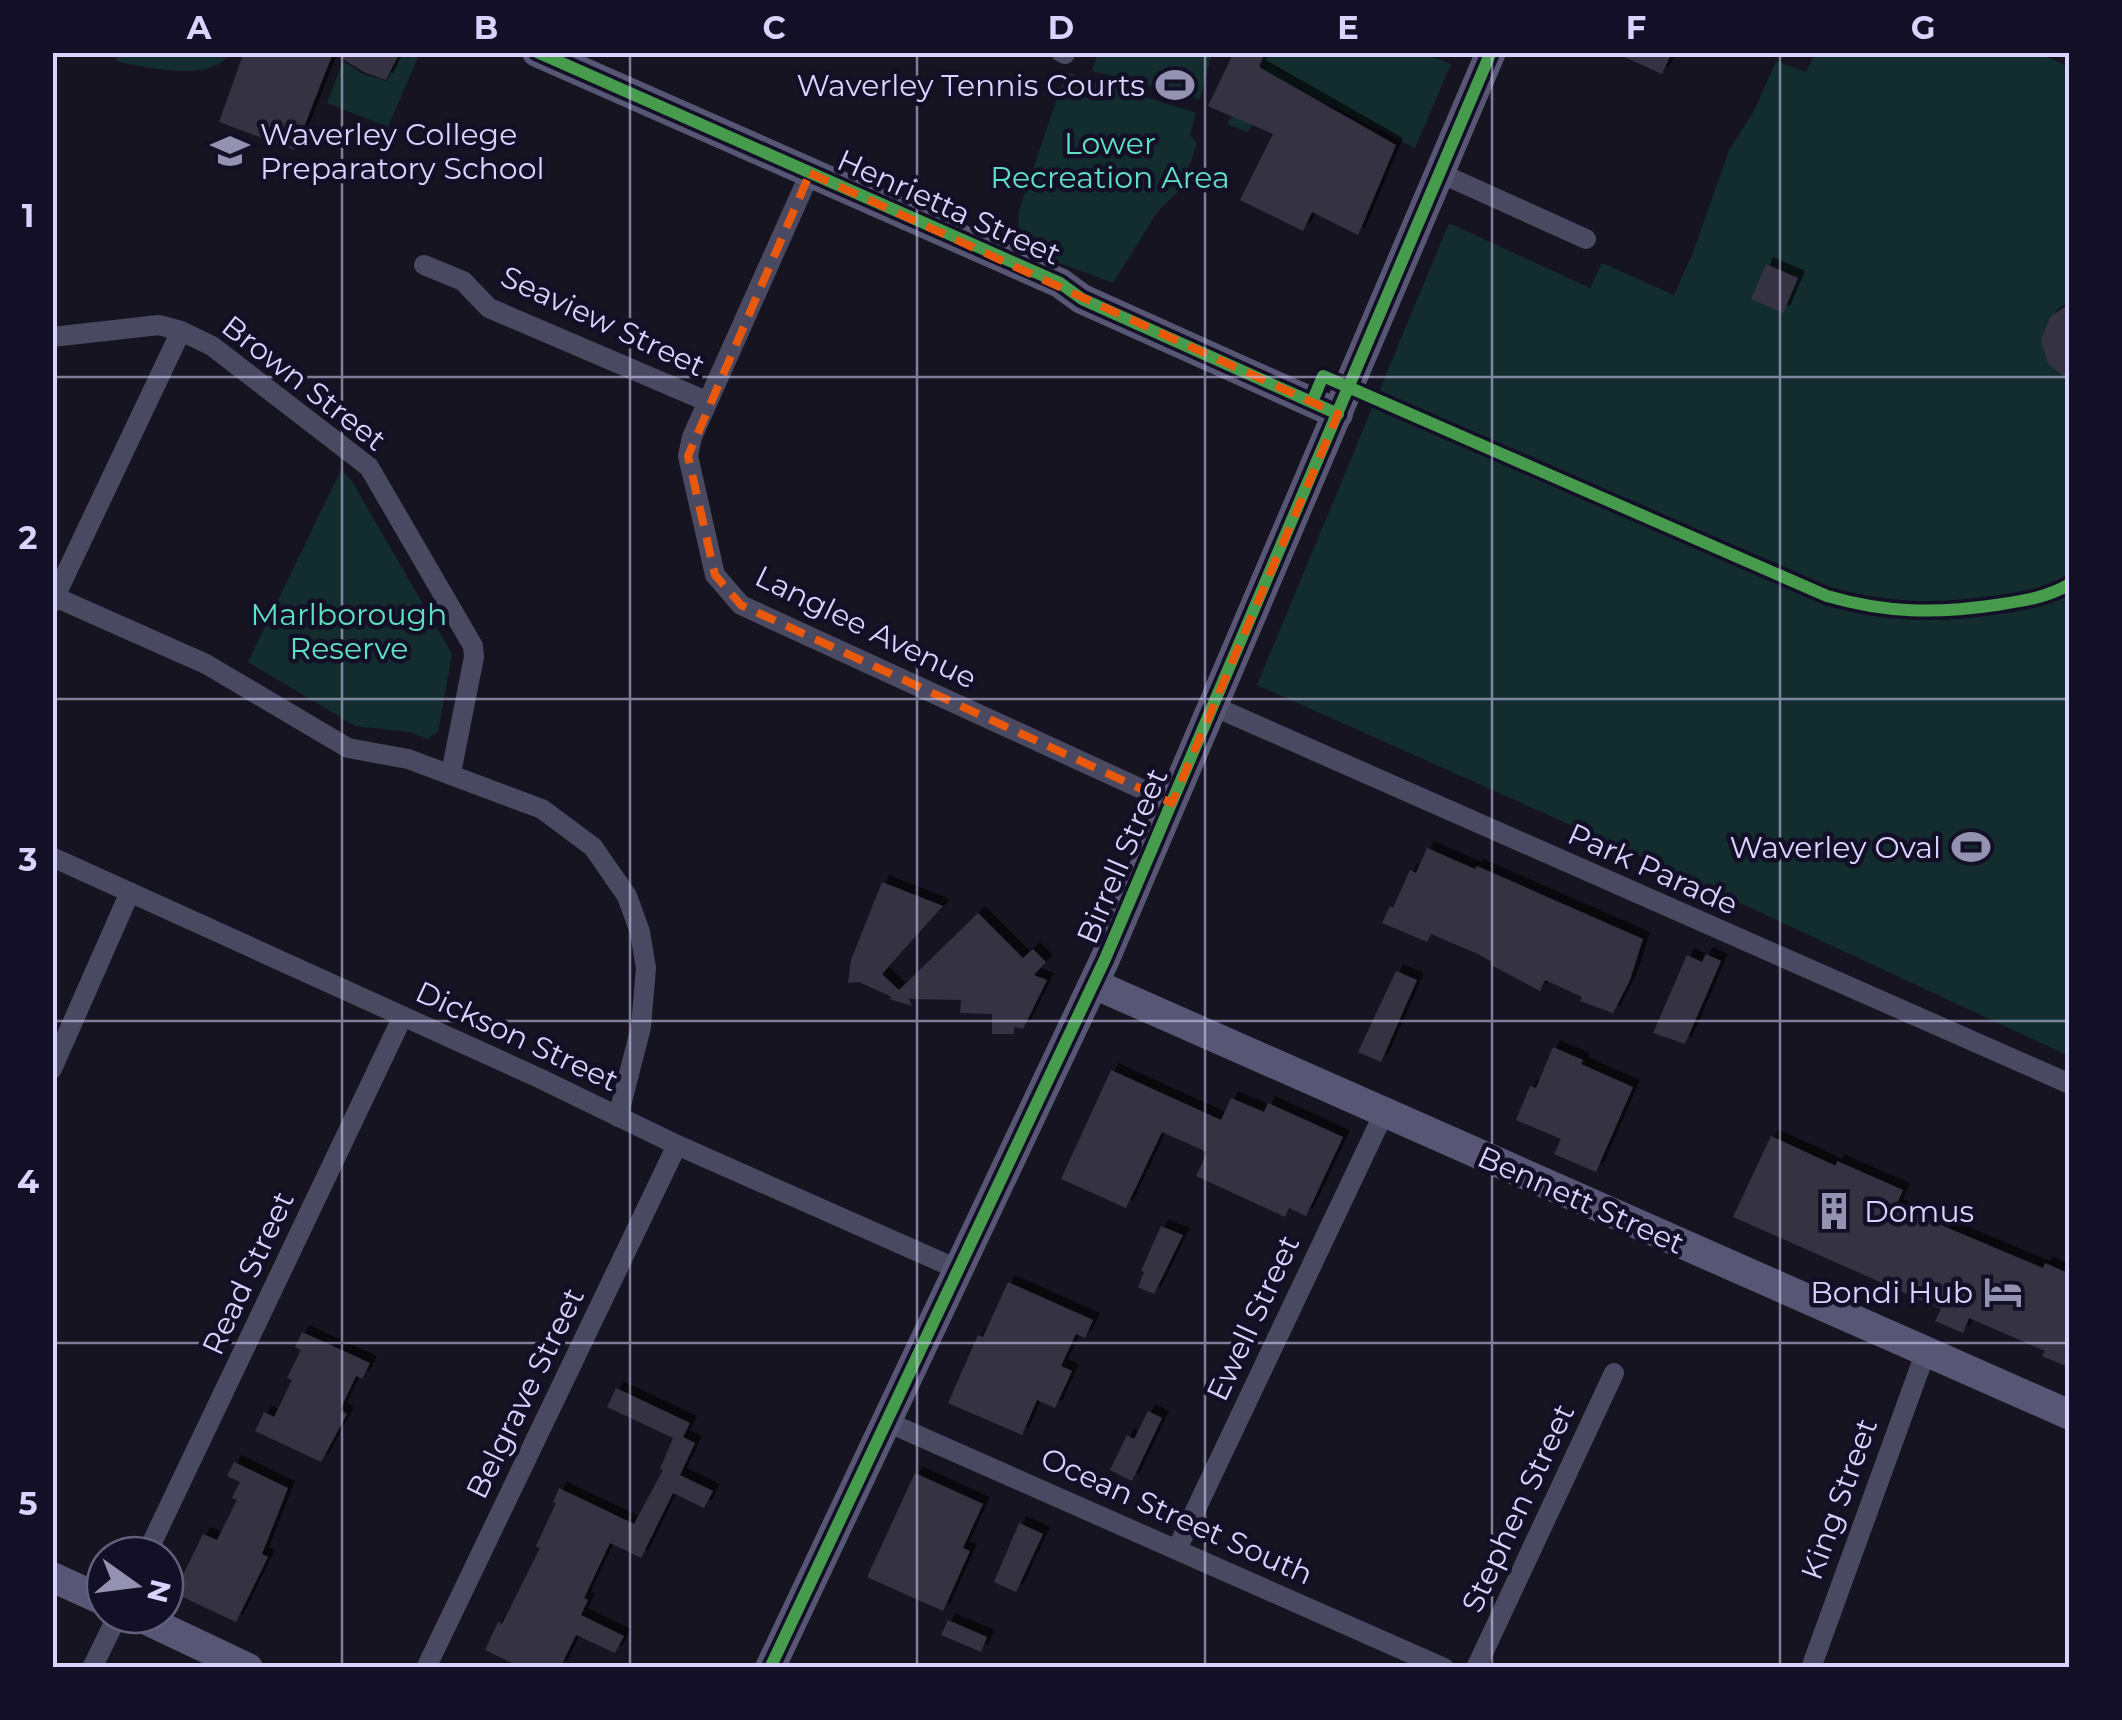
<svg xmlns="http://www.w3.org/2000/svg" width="2122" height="1720" font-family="Montserrat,sans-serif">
<defs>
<filter id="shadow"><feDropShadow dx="7" dy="-7" stdDeviation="0" flood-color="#0009"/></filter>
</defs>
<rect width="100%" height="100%" fill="#161421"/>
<path fill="#132c2d" d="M1098 52H1212V53L1200 99 1092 71Z
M1302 52 1423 53 1451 64 1415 148 1283 81 1248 132 1227 124 1265 53Z
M2036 52 2069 67V1056L1611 843 1257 685 1449 223 1590 288 1602 263 1674 295 1694 250 1729 150 1755 109 1776 61 1806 72 1815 53Z
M112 53H231C210 83 150 68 118 62Z
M401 53 418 57 388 127 327 103 343 61 363 74 387 81Z
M1066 72 1196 113 1190 135 1197 143 1182 188 1158 211 1113 283 1017 247 1019 211Z
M341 470 350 478 452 654 438 732 427 739 410 732 355 726 248 662Z"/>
<path fill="#343243" filter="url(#shadow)" d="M244 52H400L386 80 364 72 333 53 295 150 219 122Z
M1234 52H1265L1259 67 1396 145 1358 235 1312 212 1303 231 1240 200 1273 134 1208 106Z
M1613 52H1672L1662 74Z
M1766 264 1798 278 1783 313 1751 299Z
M2070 303V381L2048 364 2041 340 2050 317Z
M1427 848 1475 869 1477 866 1643 939 1630 980 1613 1013 1580 1001 1582 997 1545 980 1540 991 1491 965 1492 962 1478 954 1431 934 1427 942 1382 923 1390 906 1393 908 1410 870 1416 873Z
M882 882 943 906 882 974 899 990 978 913 1023 958 1033 949 1046 962 1034 975 1047 980 1023 1029 1014 1027V1034H992V1014L960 1013 961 1000 909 999 912 1006 889 999 892 997 859 982 848 983 851 960Z
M1706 954 1721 961 1685 1044 1653 1033 1687 955 1702 962Z
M1396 971 1417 980 1381 1062 1358 1052Z
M1553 1047 1583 1060 1581 1064 1633 1087 1596 1172 1554 1154 1561 1139 1516 1120 1530 1086 1536 1088Z
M1111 1070 1221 1120 1231 1098 1264 1112 1268 1103 1343 1137 1306 1216 1289 1208 1285 1217 1196 1176 1207 1152 1162 1132 1126 1208 1061 1179Z
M1771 1136 1836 1166 1837 1161 1903 1190 1896 1206 2043 1268 2045 1263 2070 1274V1368L2042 1356 2045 1351 1969 1318 1963 1333 1935 1321 1941 1309 1733 1217Z
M1161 1226 1183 1235 1154 1294 1138 1287 1144 1272 1141 1271Z
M1008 1282 1093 1320 1085 1338 1076 1334 1061 1366 1072 1371 1055 1408 1037 1400 1022 1435 948 1403 978 1335 983 1337Z
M302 1332 370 1363 362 1379 356 1376 340 1410 347 1414 321 1462 255 1431 264 1412 274 1417 292 1380 287 1378 301 1350 295 1347Z
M616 1388 690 1423 683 1437 695 1443 680 1475 713 1491 704 1508 673 1493 641 1558 610 1543 584 1598 588 1600 581 1615 624 1636 615 1653 576 1635 560 1668H522L485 1650 498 1622 502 1624 540 1548 536 1546 556 1503 553 1502 559 1488 634 1524 663 1470 660 1469 673 1438 607 1407Z
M1148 1411 1162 1418 1132 1481 1110 1470 1127 1435 1134 1439Z
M234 1462 288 1488 262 1554 268 1557 236 1622 174 1593 203 1534 217 1540 237 1500 232 1498 240 1482 227 1476Z
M915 1473 983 1504 963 1548 970 1551 943 1611 867 1577Z
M1019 1523 1043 1534 1016 1592 994 1582Z
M948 1620 987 1637 981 1652 941 1635Z"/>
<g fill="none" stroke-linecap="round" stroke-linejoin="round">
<path stroke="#4a4962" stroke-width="20" d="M1061 52 1065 54
M810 173 692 437 688 456 715 575 741 605 1172 803
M1440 173 1586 239
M424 265 463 281 489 308 706 401
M52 337 159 325 181 331 212 346 369 467 473 646 474 657 451 773
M55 597 206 664 348 748 408 759 542 809 593 847 627 896 640 932 646 968 641 1027 618 1117
M52 603 181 331
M1213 706 2070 1084
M52 857 539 1078 677 1145 957 1269
M52 1069 130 892
M885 1421 1444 1668
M1177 1549 1384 1113
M146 1555 403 1016
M92 1668 118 1615
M426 1668 677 1145
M1476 1668 1614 1373
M1811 1668 1926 1351"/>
<path stroke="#575674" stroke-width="30" d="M537 52 1060 283 1082 299 1338 414
M1094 984 2070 1415
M52 1577 105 1601
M136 1615 248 1668
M770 1668 1105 959 1491 52"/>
<g stroke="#130f26" stroke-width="19">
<path id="cycleway" d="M537 52 1060 283 1082 299 1338 414
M1312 402 1323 376 1827 596C1886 613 1935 614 1996 605 2022 601 2046 598 2070 584
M770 1668 1105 959 1491 52"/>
</g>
<use href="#cycleway" stroke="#469c4c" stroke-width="12"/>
</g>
<path fill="none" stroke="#e8590c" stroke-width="8" stroke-dasharray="20 12" stroke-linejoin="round" d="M810 173 1338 414 1172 803 741 605 715 575 688 456Z"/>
<path fill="none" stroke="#d9d4ff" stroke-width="2.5" stroke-opacity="0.55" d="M342 52V1668M630 52V1668M917 52V1668M1205 52V1668M1492 52V1668M1780 52V1668M52 377H2070M52 699H2070M52 1021H2070M52 1343H2070"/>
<defs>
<g id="stadium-bare" transform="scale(3)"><path d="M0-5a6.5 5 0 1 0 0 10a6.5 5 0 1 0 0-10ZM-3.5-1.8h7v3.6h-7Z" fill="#9591b1" stroke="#130f26" stroke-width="2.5" paint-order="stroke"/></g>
<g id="school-bare" transform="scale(3)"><path d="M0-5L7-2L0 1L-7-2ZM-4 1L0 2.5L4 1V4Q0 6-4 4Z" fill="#9591b1" stroke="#130f26" stroke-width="2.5" paint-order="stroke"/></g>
<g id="building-bare" transform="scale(3)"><path d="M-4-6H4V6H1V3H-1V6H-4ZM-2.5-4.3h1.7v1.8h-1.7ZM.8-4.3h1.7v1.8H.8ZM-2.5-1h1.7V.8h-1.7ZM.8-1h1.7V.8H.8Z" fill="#9591b1" stroke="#130f26" stroke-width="2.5" paint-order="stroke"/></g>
<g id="hotel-bare" transform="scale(3)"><path d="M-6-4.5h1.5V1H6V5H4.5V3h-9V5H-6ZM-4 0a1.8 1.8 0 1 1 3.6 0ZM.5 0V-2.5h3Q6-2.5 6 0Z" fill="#9591b1" stroke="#130f26" stroke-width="2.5" paint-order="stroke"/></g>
</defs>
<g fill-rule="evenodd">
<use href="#stadium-bare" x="1175" y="85"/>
<use href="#school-bare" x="230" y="151"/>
<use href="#stadium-bare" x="1971" y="847"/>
<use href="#building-bare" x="1834" y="1211"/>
<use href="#hotel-bare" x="2003" y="1292"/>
</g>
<g text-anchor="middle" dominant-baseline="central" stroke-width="9" stroke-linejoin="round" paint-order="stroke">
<g font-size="30" fill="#d9d4ff" stroke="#130f26" text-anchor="end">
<text x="1145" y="85">Waverley Tennis Courts</text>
<text x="260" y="134" text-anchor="start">Waverley College<tspan x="260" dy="34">Preparatory School</tspan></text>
<text x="1941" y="847">Waverley Oval</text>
<text x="1864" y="1211" text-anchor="start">Domus</text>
<text x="1973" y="1292">Bondi Hub</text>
</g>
<g font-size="30" fill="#5fe0c0" stroke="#130f26">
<text x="1110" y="143">Lower<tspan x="1110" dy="34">Recreation Area</tspan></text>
<text x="349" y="614">Marlborough<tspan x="349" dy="34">Reserve</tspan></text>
</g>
<g font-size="30" fill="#d9d4ff" stroke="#130f26">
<text transform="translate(949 207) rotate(24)">Henrietta Street</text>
<text transform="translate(603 321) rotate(25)">Seaview Street</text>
<text transform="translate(304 383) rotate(38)">Brown Street</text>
<text transform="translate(866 627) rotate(26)">Langlee Avenue</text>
<text transform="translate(1122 856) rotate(-67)">Birrell Street</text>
<text transform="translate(1653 869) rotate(24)">Park Parade</text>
<text transform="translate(517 1036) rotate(25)">Dickson Street</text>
<text transform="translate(1581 1200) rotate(24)">Bennett Street</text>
<text transform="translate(248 1273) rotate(-65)">Read Street</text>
<text transform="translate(1253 1318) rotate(-65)">Ewell Street</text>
<text transform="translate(525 1393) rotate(-64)">Belgrave Street</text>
<text transform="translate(1839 1499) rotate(-70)">King Street</text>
<text transform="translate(1518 1508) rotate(-65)">Stephen Street</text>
<text transform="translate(1177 1516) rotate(24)">Ocean Street South</text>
</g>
</g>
<rect width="2122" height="1720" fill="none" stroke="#130f26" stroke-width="110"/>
<g transform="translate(135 1585) rotate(104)"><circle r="48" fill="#130f26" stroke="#625e7d" stroke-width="2.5"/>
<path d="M0-8L18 38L0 25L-18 38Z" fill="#9591b1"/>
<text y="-15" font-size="28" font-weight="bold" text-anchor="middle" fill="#d9d4ff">N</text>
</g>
<rect x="55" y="55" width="2012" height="1610" fill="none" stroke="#d9d4ff" stroke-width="4"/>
<g font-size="32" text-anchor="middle" font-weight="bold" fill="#d9d4ff">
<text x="199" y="39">A</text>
<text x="486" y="39">B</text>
<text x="774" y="39">C</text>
<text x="1061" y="39">D</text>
<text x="1348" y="39">E</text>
<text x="1636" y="39">F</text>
<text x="1923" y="39">G</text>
<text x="28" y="227">1</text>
<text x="28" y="549">2</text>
<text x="28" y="871">3</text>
<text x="28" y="1193">4</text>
<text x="28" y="1515">5</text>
</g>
</svg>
